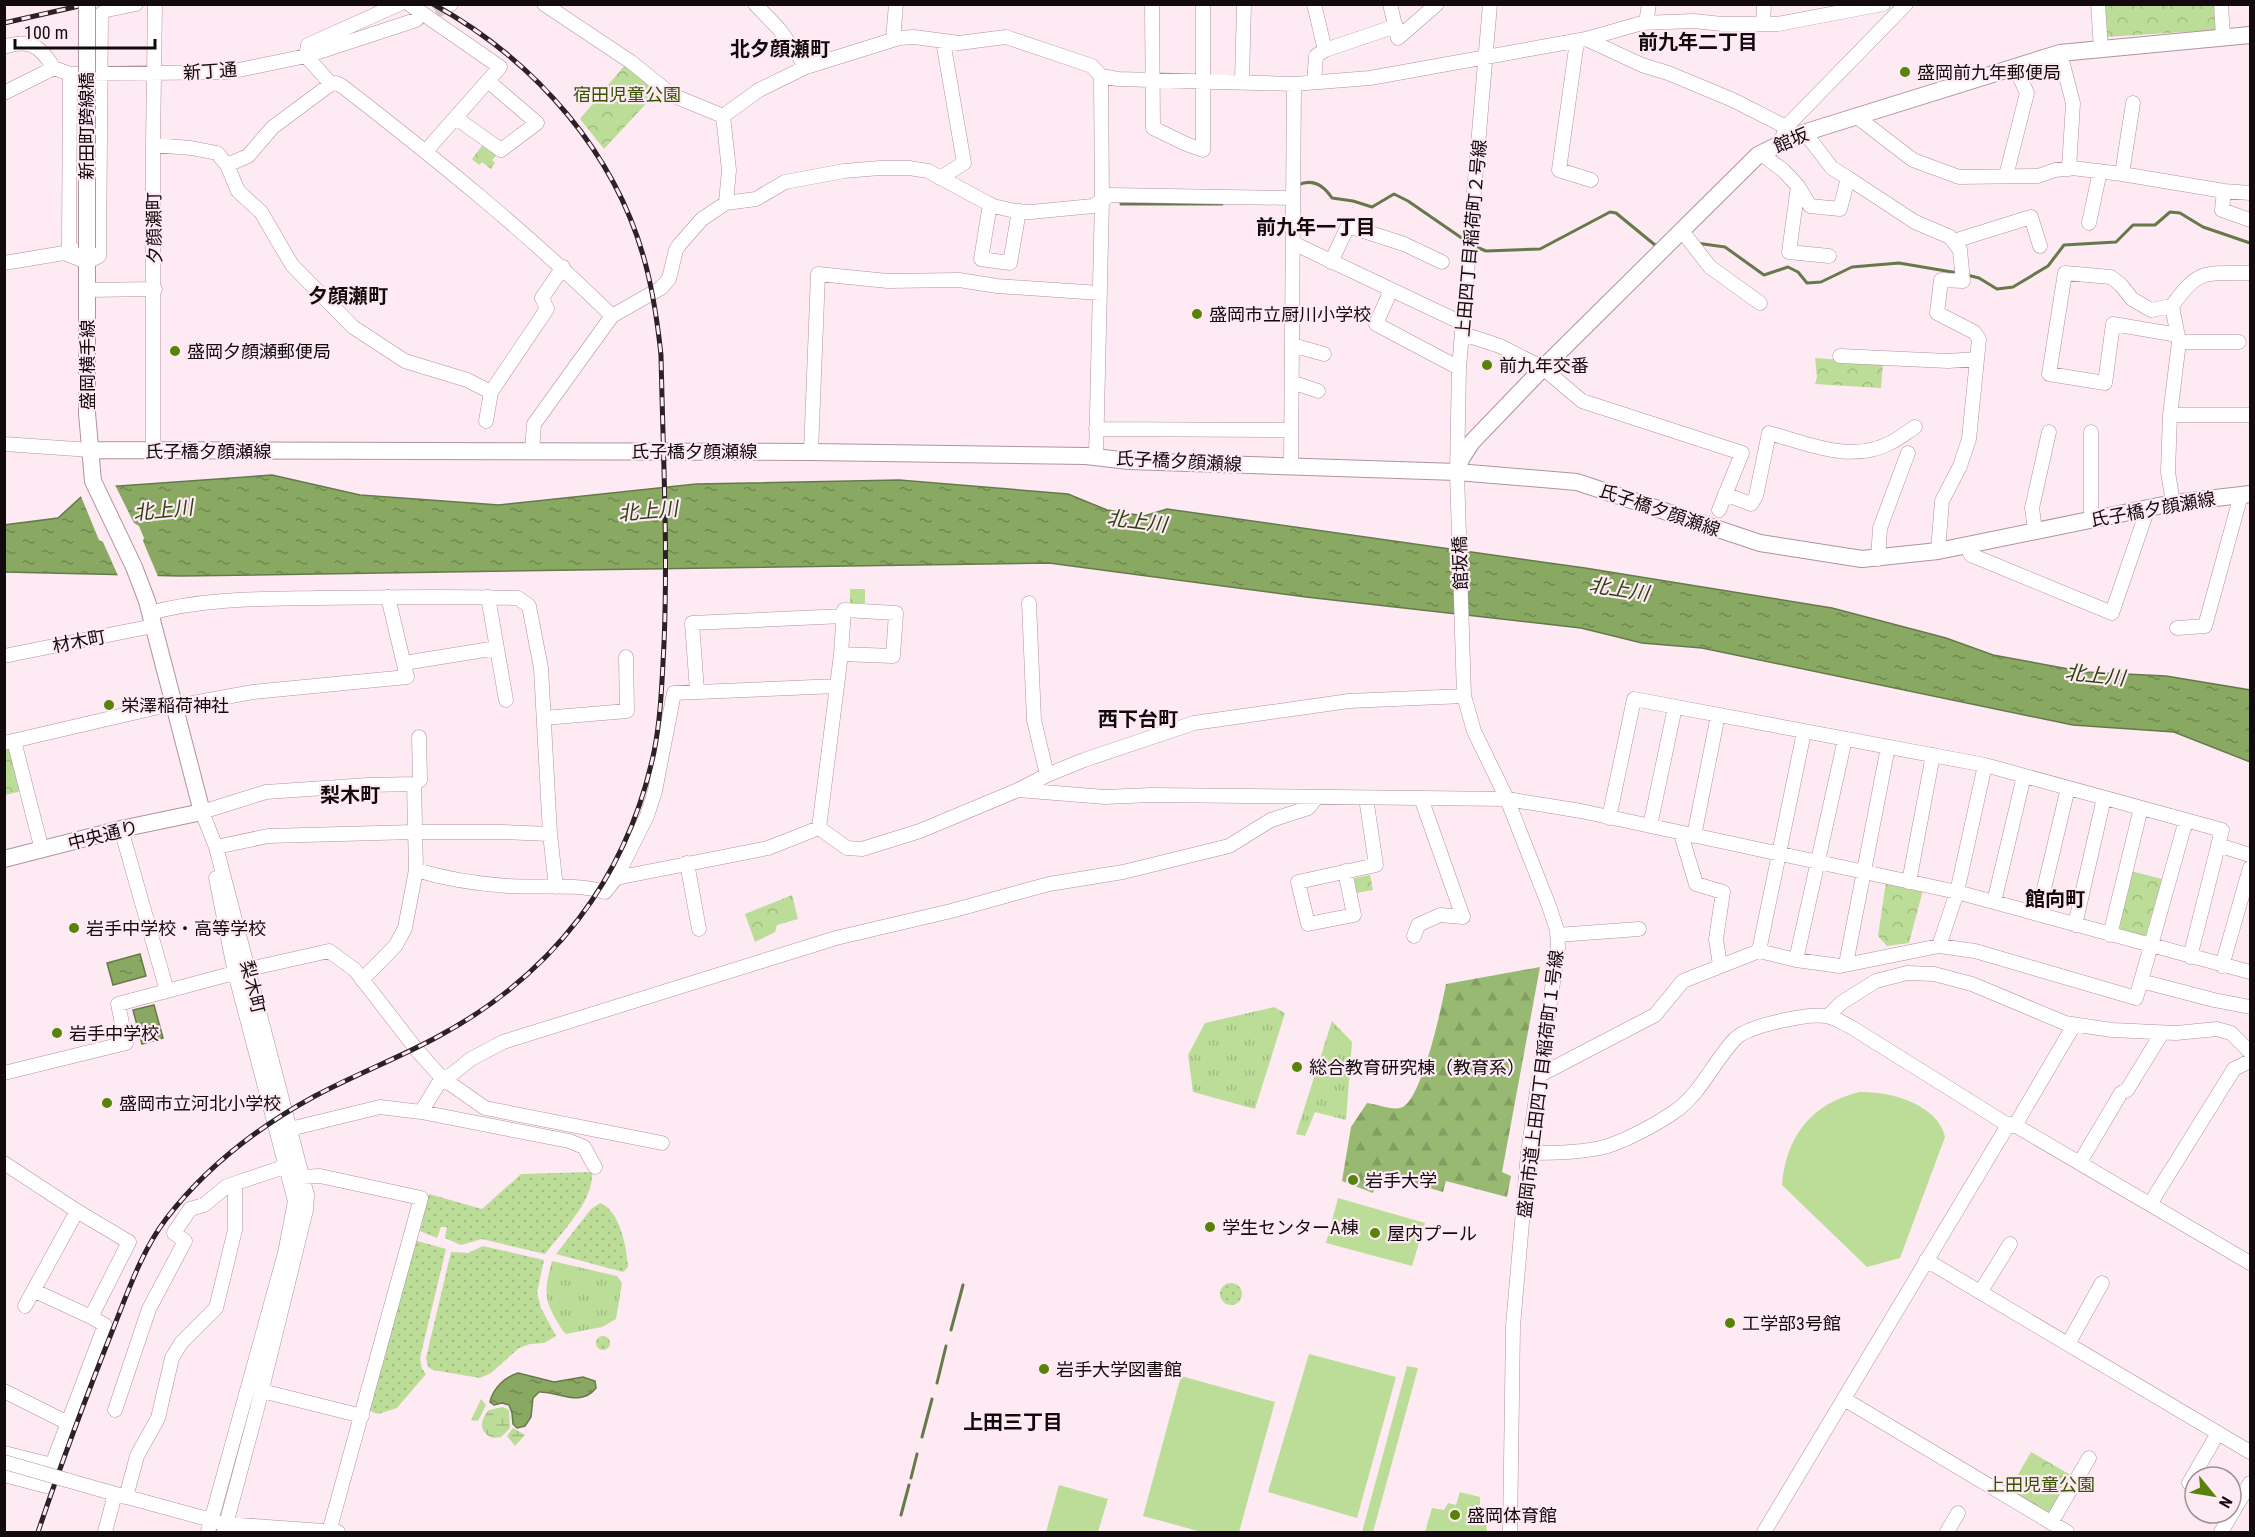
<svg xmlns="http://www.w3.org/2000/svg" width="2255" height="1537" font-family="'Roboto Condensed','Noto Sans JP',sans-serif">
<defs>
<pattern id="grass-tufts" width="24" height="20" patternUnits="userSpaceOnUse" patternTransform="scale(1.5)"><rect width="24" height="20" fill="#bcdd98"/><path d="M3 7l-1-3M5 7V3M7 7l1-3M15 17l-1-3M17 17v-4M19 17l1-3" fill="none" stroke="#a1bc82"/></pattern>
<pattern id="forest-firs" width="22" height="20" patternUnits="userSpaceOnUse" patternTransform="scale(1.5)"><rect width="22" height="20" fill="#98b972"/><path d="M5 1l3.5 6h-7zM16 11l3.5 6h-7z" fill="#829e62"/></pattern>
<pattern id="wetland-marsh" width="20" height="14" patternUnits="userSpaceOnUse" patternTransform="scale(1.5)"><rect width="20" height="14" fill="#bcdd98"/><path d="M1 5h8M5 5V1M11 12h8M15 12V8" fill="none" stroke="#a1bc82"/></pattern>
<pattern id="park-crowns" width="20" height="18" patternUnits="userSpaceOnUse" patternTransform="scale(1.5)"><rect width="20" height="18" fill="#bcdd98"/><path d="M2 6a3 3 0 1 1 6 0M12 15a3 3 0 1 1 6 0" fill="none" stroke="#a1bc82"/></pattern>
<pattern id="garden-dots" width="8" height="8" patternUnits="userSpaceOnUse" patternTransform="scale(1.5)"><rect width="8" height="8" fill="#bcdd98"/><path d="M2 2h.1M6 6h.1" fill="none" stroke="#a1bc82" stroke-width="1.8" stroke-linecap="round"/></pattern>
<pattern id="water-ripples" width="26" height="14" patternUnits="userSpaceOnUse" patternTransform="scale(1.5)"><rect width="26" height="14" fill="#89a963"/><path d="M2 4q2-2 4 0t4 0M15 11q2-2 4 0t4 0" fill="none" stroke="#6f8850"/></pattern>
</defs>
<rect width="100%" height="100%" fill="#fdeaf3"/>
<path fill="url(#grass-tufts)" d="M1274 1007 1285 1013 1255 1109 1193 1092 1188 1055 1205 1023Z
M1332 1021 1352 1042 1346 1120 1315 1112 1305 1136 1296 1134Z
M552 1261 617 1276 622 1283 616 1319 602 1327 566 1334 563 1331C544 1301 543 1295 552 1261Z"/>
<path fill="url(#forest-firs)" d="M1540 967 1502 1172 1511 1176 1507 1197 1446 1181 1443 1192 1380 1174 1373 1193 1342 1181 1351 1127 1367 1103C1376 1104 1391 1110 1400 1108 1421 1105 1442 1005 1446 984Z"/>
<path fill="url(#wetland-marsh)" d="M481 1399 486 1405 478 1421 471 1420Z
M503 1407 509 1410 510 1428 501 1437 493 1438C479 1432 479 1421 489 1410Z
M513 1428 525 1435 515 1446 507 1436Z"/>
<path fill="url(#park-crowns)" d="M2103 5H2216L2217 30 2105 37Z
M624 66 645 81 655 94 604 149 580 119Z
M484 143 498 154 492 160 495 163 491 169 482 162 479 165 472 159Z
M1815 358 1883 363 1881 388 1815 384 1817 377Z
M850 589H865V603H850Z
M12 747 22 791 5 795 4 749Z
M2131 871 2162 879 2146 935 2141 937 2117 929Z
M1370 875 1373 890 1356 893 1354 878Z
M1886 882 1923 890 1909 943 1887 946 1878 936Z
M792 895 798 919 777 925 775 932 755 942 745 914Z
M2031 1452 2074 1477 2051 1517 2008 1492Z"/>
<path fill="url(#garden-dots)" d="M592 1172C594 1201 562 1232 545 1254L482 1239 461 1245 445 1238 447 1227H441L437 1238 420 1231 429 1194 482 1209 521 1174Z
M600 1203C620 1210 627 1249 628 1267L623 1272 556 1254 591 1209Z
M414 1240 446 1249 420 1358 422 1369 426 1374 397 1408 378 1414 370 1411 369 1405Z
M483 1246 544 1260 537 1293 541 1308 556 1336 544 1343 530 1344 519 1348 491 1373 480 1378 433 1370 428 1367 426 1358 451 1252 468 1253Z
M1220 1294a11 11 0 1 1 22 0a11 11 0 1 1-22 0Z
M596 1343a7 7 0 1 1 14 0a7 7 0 1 1-14 0Z"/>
<path fill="#bcdd98" d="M1860 1092C1889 1091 1938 1104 1945 1137L1900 1258 1867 1267 1782 1185C1786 1136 1812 1103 1860 1092Z
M1338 1198 1425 1223 1412 1266 1326 1243Z
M1309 1354 1396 1377 1357 1518 1268 1492Z
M1407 1366 1418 1368 1373 1532H1362Z
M1181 1376 1275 1402 1239 1532H1202L1143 1516Z
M1059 1485 1108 1499 1098 1532H1046Z
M1460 1492 1480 1497V1519L1486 1521 1487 1532H1425L1432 1508 1444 1510 1448 1503 1456 1505Z"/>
<path fill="url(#water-ripples)" stroke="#66794a" stroke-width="1.5" d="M272 475 360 495 499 505 696 484 899 480 1068 494 1107 510 1144 516 1167 509 1585 568 1832 608 1946 638 1993 655 2085 672 2166 676 2250 690V762L2174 732 2073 725 1702 648 1642 643 1581 628 1306 597 1049 563 181 576 5 572 4 525 58 518 91 488Z
M140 954 146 976 113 985 107 963Z
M154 1005 163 1038 142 1044 133 1010Z
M518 1373 554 1382 583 1377 595 1381 596 1388C580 1408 559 1391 539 1392L533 1398 531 1417 525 1426 517 1428 513 1424 512 1413 509 1405 502 1403 494 1405 490 1402C493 1388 505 1377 518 1373Z"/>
<path fill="#fdeaf3" d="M114 483 134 523 139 526 144 538 143 541 159 579 119 578 103 542 99 540 80 494 90 485Z"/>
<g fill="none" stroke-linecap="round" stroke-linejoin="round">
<path stroke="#66794a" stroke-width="3" d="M1298 185C1313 178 1324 186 1332 198L1353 201 1372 207 1394 194 1408 201 1466 241
M1121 204H1222
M1696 243 1725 247 1764 275 1788 267 1798 272 1807 283 1821 282 1852 267 1899 263 1958 273
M1474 246 1486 251 1540 249 1610 212 1616 213 1655 245 1659 244
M1967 275 1979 278 1997 289 2013 287 2048 266 2064 245 2116 242 2133 225H2155L2170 212 2180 213 2203 227 2250 243
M951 1330 963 1285
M937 1383 946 1346
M922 1437 932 1399
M911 1478 917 1454
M901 1515 909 1485"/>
<path stroke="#dac8d1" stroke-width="14" stroke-dasharray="14 7" stroke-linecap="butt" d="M416 20 447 6"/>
<g stroke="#af93a0" stroke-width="15">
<path id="minor" d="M409 4 500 67 426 151
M544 4 631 62 672 95 723 116
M755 4 779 29 806 67
M1152 4 1153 128 1186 144 1203 150V4
M1390 4 1398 38 1437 4
M1490 4 1459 368 1457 472 1464 696 1474 731 1507 799 1549 906 1557 930 1558 948 1528 1153 1513 1326 1510 1532
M2098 4 2101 49
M2221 4 2223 37
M447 6 451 4
M1646 23 1649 4
M1763 24 1764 4
M1586 39 1642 65 1668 73 1733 100 1786 127 1780 144
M893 40 896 4
M1577 41 1559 170 1591 180
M4 47C30 38 40 46 54 68
M1325 50 1396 26
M2060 53 2073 103 2069 169
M70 74 69 246 81 256
M1242 82 1244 4
M1314 82 1316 56 1325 50 1314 4
M331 84 336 83 342 86C436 159 527 232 612 316
M4 93 54 68 70 74 229 72 306 56 416 20
M723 116 759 90 806 67 899 38 914 37 959 43 1006 37 1092 66 1101 76 1118 79 1294 84 1370 78 1586 39 1642 23 1694 21 1722 24H1778L1883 4
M723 116 729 170 726 203
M1857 117 1913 160 1959 177 2038 176 2055 170 2072 168 2122 174 2224 191 2250 193
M456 118 501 150 537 123 488 81
M1786 127 1906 4
M153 145 191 148 217 153 227 165 238 191 261 212 292 265 353 327 405 361 467 380 491 392
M1761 154 1783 170 1798 186 1789 252 1829 256
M227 165 248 156 273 127 331 84 306 56 308 45 399 4
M2122 174 2133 103
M2006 176 2027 93 2015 67
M940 178 964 163 943 41
M1848 178 1915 222 1950 237 1960 250 1963 281 1941 280 1937 313 1974 332 1979 339 1977 359
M1798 186 1810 206 1840 209 1848 178 1832 168 1805 133
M2224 191 2222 210 2250 220
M990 204 981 259 1010 263 1019 211
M2089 223 2100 171
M1682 231 1710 267 1760 303
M1954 241 2031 217 2040 246
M1293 243 1464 324
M1331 262 1348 226 1404 244 1442 262
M4 263 64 253 87 262 99 256 101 14 107 10 136 4
M87 290 155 289
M1391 290 1376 324 1459 368
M1463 334 1500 346 1543 368 1582 401 1742 453 1719 510
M2178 335 2113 324 2105 383 2049 374 2065 273 2111 277 2121 285 2132 299 2151 310 2172 306C2199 267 2206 274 2250 273
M2179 342H2239
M1292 345 1324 354
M1840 356 1948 361 1977 359 1969 439 1960 466 1942 501 1938 551
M1292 382 1318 391
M2170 415 2179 342 2172 306
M486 421 491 392 547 309 542 298 563 267
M1096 429 1291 430
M2091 432V519
M4 444 91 450
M532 451 534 424 612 316 661 288 669 279 676 250 680 244 702 219 726 203 756 199 785 182 844 171 880 168H909L928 171 993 206 1015 211 1031 212 1093 206 1110 195 1293 198
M153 452V145L155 4
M811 452 818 274 888 281 959 280 997 286 1100 293
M1096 456 1102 200 1101 76
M1291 466 1294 84
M1725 494 1751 504 1756 496 1769 433C1809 444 1852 464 1892 442 1900 438 1907 432 1915 427
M2173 503 2168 472 2170 415H2250
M2035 530 2032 508 2049 432
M1966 545 1971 555 2112 613 2148 508
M1878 559 1880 528 1908 453
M488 597 506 700
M150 613C203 598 262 599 317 598 384 597 451 596 518 598L529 606 541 668 550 834
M2177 628 2205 626 2241 495
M4 656 153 626
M404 663 497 648
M837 686 841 654 893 656 896 613 844 610 841 654
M697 691 692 623 843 616
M544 718 627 711 626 657
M14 741 42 850
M4 743 163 706 187 704 253 692 407 677 388 597
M1047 775 1084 760 1194 723 1349 701 1464 696
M414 784 420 780 419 737
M1018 790 1047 775 1034 720 1029 603
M202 812 266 792 368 785 414 784 416 870C446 879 478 884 508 886 537 888 578 883 605 892L616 878 768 848 819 828 847 848 862 849 920 831 1018 790 1105 797 1151 795 1507 799 1581 811 1957 892 2250 972
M202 812 216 847 307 1195 306 1210 257 1409 224 1532
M1609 818 1634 699 1985 765 2222 830 2190 957
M2186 820 2141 981 2214 1000 2250 1007
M1650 826 1675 707
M121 829 167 991 249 969 329 951 355 970 416 1049 442 1078 485 1108 662 1143
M1681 834 1696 884 1723 892 1716 939 1720 965
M1694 836 1718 715
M2218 845 2250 855
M216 847 268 836 414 832H501L550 834 556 887
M687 863 699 929
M1345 871 1354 915 1308 924 1298 882 1376 865 1366 798
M616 878 647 816 655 791 674 693 837 686 819 828
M1909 882 1933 755
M1994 902 2024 776
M2038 914 2068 788
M2075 925 2104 798
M1557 935 1639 929
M2110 935 2141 808
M1414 936 1418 925 1440 915 1463 917 1421 798
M1939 946 1957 892 1985 765
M1759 951 1804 732
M1796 960 1845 739
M1846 964 1888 747
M2222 966 2250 868
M362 980 396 945 405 928 416 870
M1828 1016 1841 1003 1876 981 1907 973 1934 974 1972 984 2065 1023 2112 1030 2176 1033 2217 1029 2231 1033 2250 1052
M4 1073 126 1043 118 1004 167 991
M1540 1075 1655 1015 1683 981 1759 951 1796 960 1840 966 1939 946 1975 951 2136 998 2141 981
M421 1112 442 1078 451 1075 471 1059 503 1042 836 938 951 911 1049 884 1123 872 1229 846 1271 820 1308 808 1317 797
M2008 1125 2018 1127 2250 1263
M2008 1125 2017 1122 2074 1025
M290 1129 380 1107 421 1112 569 1141 584 1147 595 1167
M1528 1153C1552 1153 1576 1153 1600 1148 1620 1144 1657 1124 1674 1112 1701 1094 1713 1062 1735 1039 1747 1026 1808 1013 1826 1016 1834 1017 1843 1023 1851 1027L2008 1125 1764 1532
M2080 1162 2121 1093 2127 1090 2162 1033
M4 1163 77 1211 129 1242 91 1317 105 1325 52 1465
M302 1177 320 1176 421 1198 329 1532
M2150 1204 2234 1069 2250 1061
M1926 1260 2250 1452
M35 1291 91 1317
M1981 1291 2010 1244
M25 1306 77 1211
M2068 1344 2102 1283
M4 1391 68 1423
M262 1391 362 1416
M1844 1399 2067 1532
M115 1410 149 1309 185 1241 174 1233 190 1209 204 1205 227 1186 293 1164
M4 1453 52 1465 46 1486 4 1475
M2189 1483 2218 1433
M105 1491 226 1524 338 1532
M126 1497 137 1456 158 1418 172 1358 181 1343 216 1308 235 1230V1184
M2051 1523 2089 1458
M105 1532 115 1494
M208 1532 285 1253 295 1201 235 973 216 878
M1947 1532 1958 1513
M2221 1532 2250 1483"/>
</g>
<g stroke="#af93a0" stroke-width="18">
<path id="major" d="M91 450 811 452 1086 456 1129 461 1457 472 1577 482 1760 543 1862 559 1938 551 2173 503 2250 494
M1457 472 1461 459 1472 442 1543 368 1758 155 1800 134 2060 53 2250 35
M4 859 121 829 202 812 147 601 134 567 93 481 87 413V248"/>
</g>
<use href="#minor" stroke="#fff" stroke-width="14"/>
<use href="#major" stroke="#fff" stroke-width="16"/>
<g stroke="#2b2126" stroke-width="5">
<path id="rail" d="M4 23 88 4
M38 1532C61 1464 86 1397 113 1329 128 1292 141 1252 166 1219 206 1167 258 1127 315 1096 356 1074 399 1058 439 1036 552 975 627 879 654 752 661 717 662 680 664 644 668 548 663 452 661 355 658 327 654 298 647 270 619 155 535 60 433 4"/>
</g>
<use href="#rail" stroke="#fdeaf3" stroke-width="3" stroke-dasharray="9" stroke-linecap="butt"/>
<g stroke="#af93a0" stroke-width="15" stroke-linecap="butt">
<path id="minor-bridge" d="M4 1462 105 1491"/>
</g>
<g stroke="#af93a0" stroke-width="18" stroke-linecap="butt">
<path id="major-bridge" d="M87 248V4"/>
</g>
<use href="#minor-bridge" stroke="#fff" stroke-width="14"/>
<use href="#major-bridge" stroke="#fff" stroke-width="16"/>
</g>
<g fill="#598209" stroke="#fdeaf3" stroke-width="2">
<circle cx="1905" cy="72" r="6"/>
<circle cx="1197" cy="314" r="6"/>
<circle cx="175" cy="351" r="6"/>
<circle cx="1487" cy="365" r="6"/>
<circle cx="109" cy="705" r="6"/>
<circle cx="74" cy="928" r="6"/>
<circle cx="57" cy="1033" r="6"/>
<circle cx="1297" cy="1067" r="6"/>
<circle cx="107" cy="1103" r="6"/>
<circle cx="1353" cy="1180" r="6"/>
<circle cx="1210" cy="1227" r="6"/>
<circle cx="1375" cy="1233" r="6"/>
<circle cx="1730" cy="1323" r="6"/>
<circle cx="1044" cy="1369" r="6"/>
<circle cx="1455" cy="1515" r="6"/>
</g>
<g text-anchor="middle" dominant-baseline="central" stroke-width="4.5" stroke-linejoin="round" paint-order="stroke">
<g font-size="18" fill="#130a0e" stroke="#fdeaf3">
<text transform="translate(210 71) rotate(-4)">新丁通</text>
<text transform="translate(86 126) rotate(-90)">新田町跨線橋</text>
<text transform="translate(1791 140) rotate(-23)">館坂</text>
<text transform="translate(154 228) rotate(-91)">夕顔瀬町</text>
<text transform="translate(1471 238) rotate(-85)">上田四丁目稲荷町２号線</text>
<text transform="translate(87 365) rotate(-90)">盛岡横手線</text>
<text x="208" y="451">氏子橋夕顔瀬線</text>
<text x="694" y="451">氏子橋夕顔瀬線</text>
<text transform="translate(1179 461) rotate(3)">氏子橋夕顔瀬線</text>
<text transform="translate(2153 509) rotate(-10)">氏子橋夕顔瀬線</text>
<text transform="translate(1660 510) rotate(19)">氏子橋夕顔瀬線</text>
<text transform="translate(1460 563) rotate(-92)">館坂橋</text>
<text transform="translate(79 641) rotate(-11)">材木町</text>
<text transform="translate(103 835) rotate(-14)">中央通り</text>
<text transform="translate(253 987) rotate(76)">梨木町</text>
<text transform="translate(1540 1084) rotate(-83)">盛岡市道上田四丁目稲荷町１号線</text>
</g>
<g font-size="18" fill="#130a0e" stroke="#fdeaf3" text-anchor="start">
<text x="1917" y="72">盛岡前九年郵便局</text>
<text x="1209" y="314">盛岡市立厨川小学校</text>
<text x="187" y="351">盛岡夕顔瀬郵便局</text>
<text x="1499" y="365">前九年交番</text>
<text x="121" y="705">栄澤稲荷神社</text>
<text x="86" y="928">岩手中学校・高等学校</text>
<text x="69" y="1033">岩手中学校</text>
<text x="1309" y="1067">総合教育研究棟（教育系）</text>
<text x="119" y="1103">盛岡市立河北小学校</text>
<text x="1365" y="1180">岩手大学</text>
<text x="1222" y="1227">学生センターA棟</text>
<text x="1387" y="1233">屋内プール</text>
<text x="1742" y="1323">工学部3号館</text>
<text x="1056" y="1369">岩手大学図書館</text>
<text x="1467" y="1515">盛岡体育館</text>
</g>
<g font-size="18" fill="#365200" stroke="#fdeaf3">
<text x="627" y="94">宿田児童公園</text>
<text x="2041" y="1484">上田児童公園</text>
</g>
<g font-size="20" font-weight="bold" fill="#130a0e" stroke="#fdeaf3">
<text x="1698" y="42">前九年二丁目</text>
<text x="780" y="49">北夕顔瀬町</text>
<text x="1316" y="227">前九年一丁目</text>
<text x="348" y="296">夕顔瀬町</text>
<text x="1138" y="719">西下台町</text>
<text x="350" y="795">梨木町</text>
<text x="2055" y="899">館向町</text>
<text x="1013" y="1422">上田三丁目</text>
</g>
<g font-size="20" font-style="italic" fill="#2b400c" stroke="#fdeaf3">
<text transform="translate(163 510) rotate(-6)">北上川</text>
<text transform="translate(648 511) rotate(-5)">北上川</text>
<text transform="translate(1137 521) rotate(7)">北上川</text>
<text transform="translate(1619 589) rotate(9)">北上川</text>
<text transform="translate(2095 675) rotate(6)">北上川</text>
</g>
</g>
<rect width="2255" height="1537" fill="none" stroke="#130a0e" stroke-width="12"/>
<g transform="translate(2213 1495) rotate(120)"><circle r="28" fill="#fdeaf3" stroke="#9f9097" stroke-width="1.5"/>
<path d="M0-4.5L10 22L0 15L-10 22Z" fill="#598209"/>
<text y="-9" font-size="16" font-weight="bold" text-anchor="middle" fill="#130a0e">N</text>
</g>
<path d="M15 39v9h140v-9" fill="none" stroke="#130a0e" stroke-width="3"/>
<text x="24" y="39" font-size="18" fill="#130a0e" stroke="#fdeaf3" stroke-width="4.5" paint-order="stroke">100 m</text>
</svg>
